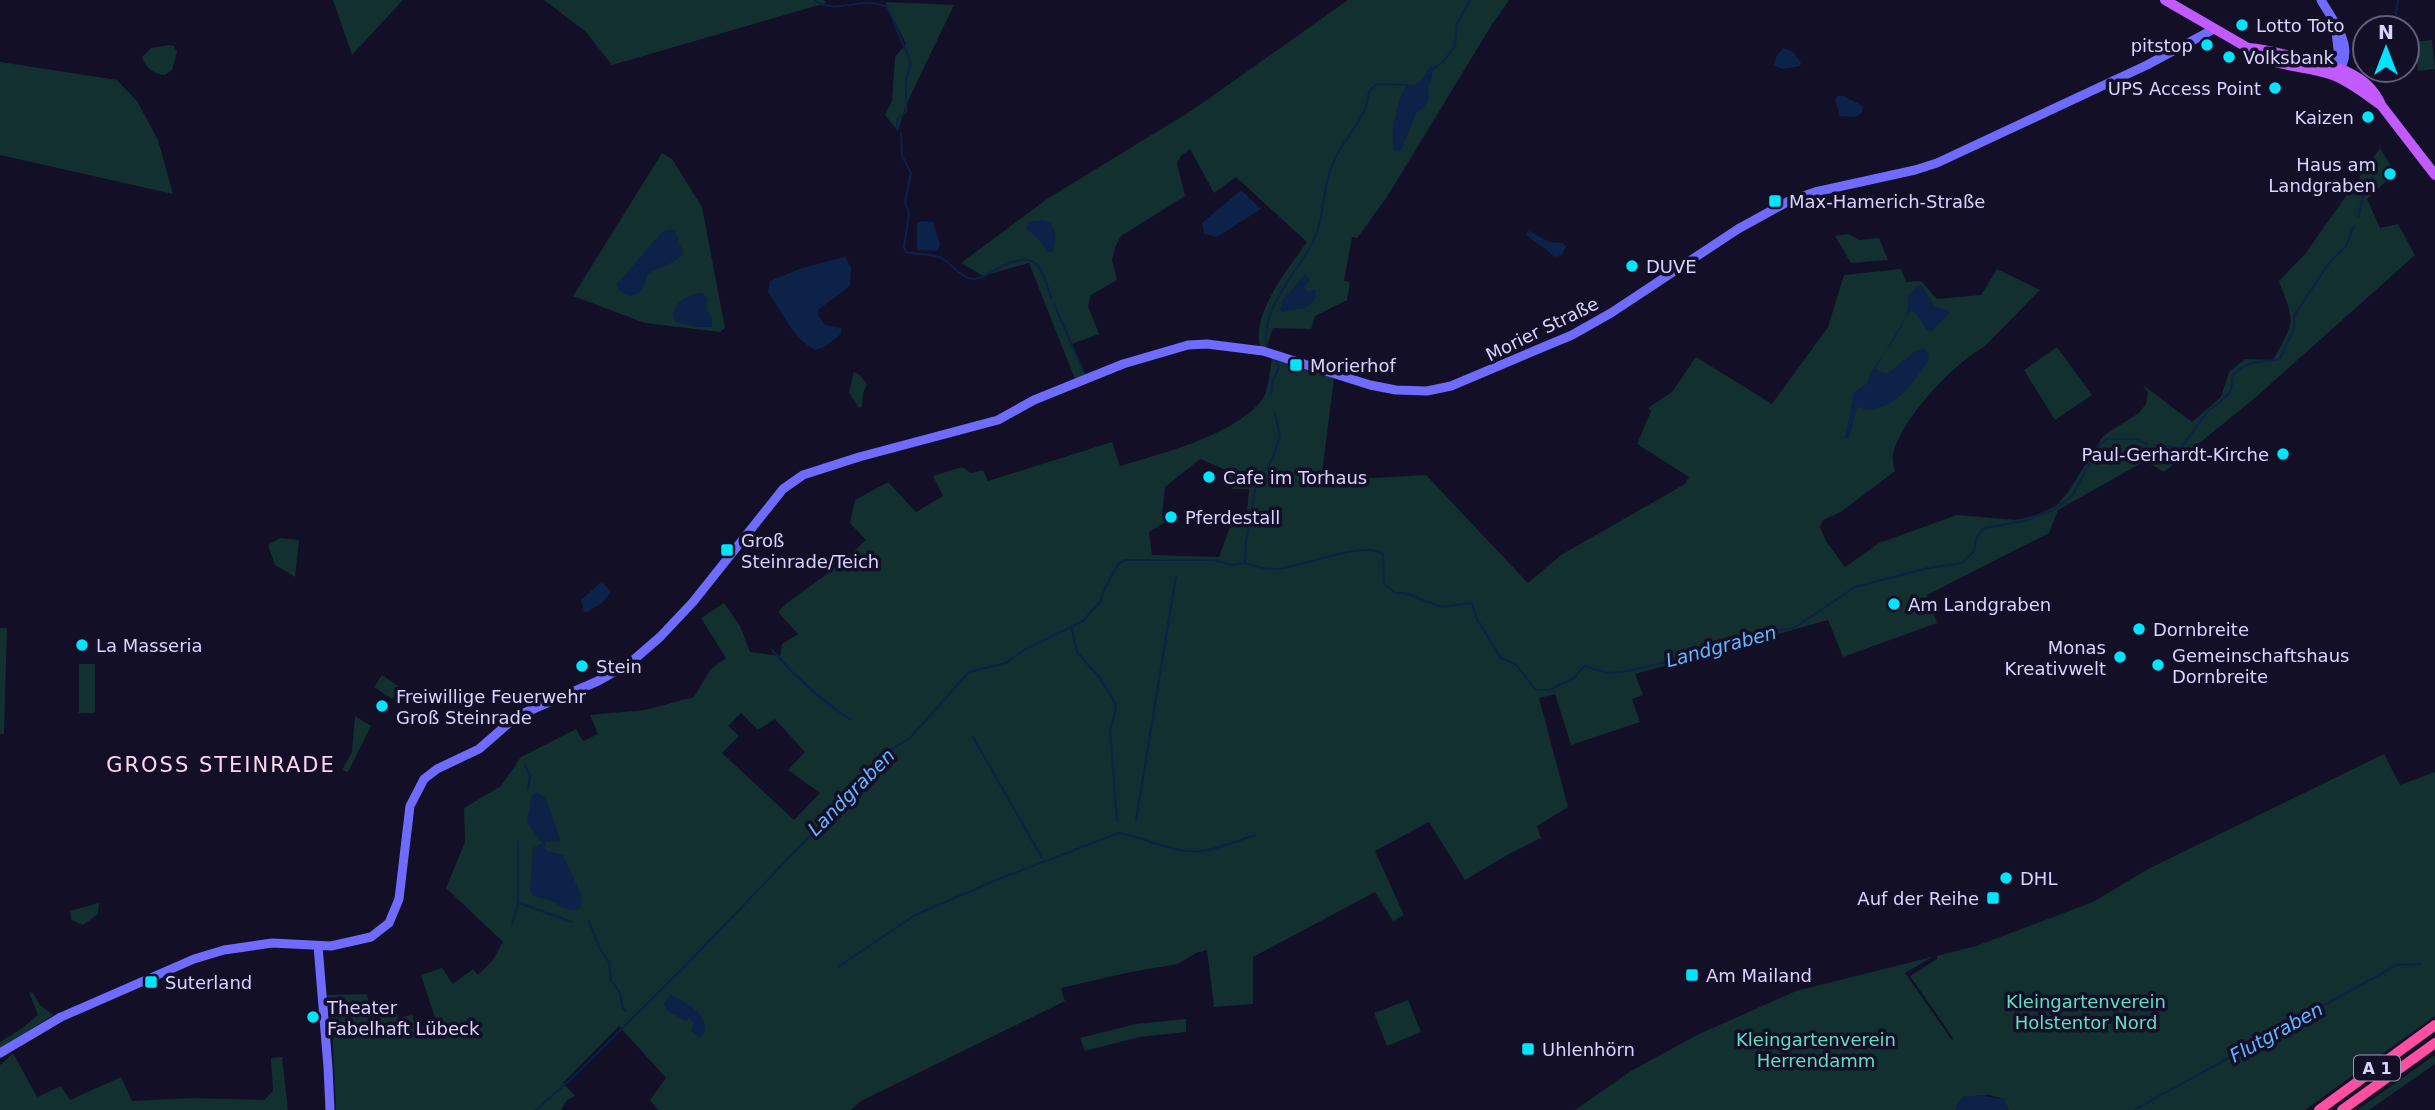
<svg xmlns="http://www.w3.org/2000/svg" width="2435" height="1110" font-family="'DejaVu Sans',sans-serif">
<rect width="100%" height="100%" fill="#130f26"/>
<path fill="#12302f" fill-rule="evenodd" d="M333 0H403L352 55Z
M544 0H824L826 3 612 65 586 32Z
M1348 0H1509L1491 26 1387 197 1357 238 1352 237 1344 281 1350 282 1347 300 1315 316 1311 329 1273 328 1266 348 1260 347C1251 313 1289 268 1307 242L1236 177 1214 193 1190 149 1181 156 1177 163 1185 196 1121 236 1115 247 1112 260 1117 280 1091 295 1088 306 1099 334 1072 344 1085 375 1075 379 1029 263 983 276 961 263 1047 199 1194 109Z
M885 2 954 5 905 107 898 131 885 115 892 101 895 57 906 44Z
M2432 40 2435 69 2418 71 2414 42Z
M170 45 174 46 177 52 172 70 165 75C153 74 146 68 142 57L151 48Z
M0 62 117 80 137 101 158 140 173 194 0 155Z
M2380 148 2395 173 2367 199 2380 228 2398 224 2415 255 2256 397 2164 472 2145 461 2058 510 2049 533 1927 595 1937 623 1843 657 1828 620 1635 674 1643 695 1632 699 1640 722 1571 745 1555 694 1539 698 1568 807 1537 826 1541 838 1509 854 1465 880 1429 822 1375 851 1404 915 1393 921 1375 892 1253 957V1004L1214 1007 1207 950 1196 953 1178 964 1131 972 1061 988 1065 1001 861 1101 851 1110H658L650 1100 666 1078 619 1026 563 1083 575 1096 567 1100 561 1110H336L332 1027 327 995 367 994 370 1006 394 1002 398 1018 412 1015 416 1028 436 1021 421 975 442 968 453 984 473 969 478 975 493 960 503 942 446 888 465 842 464 808 501 786 521 757 576 729 583 741 598 734 590 715 645 710 694 697 710 670 726 658 701 618 724 603 740 626 750 652 780 656 782 644 798 634 778 612 787 603 831 571 866 540 850 523 855 500 888 482 916 512 943 496 933 476 962 467 971 473 983 470 988 481 1112 442 1120 466C1162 453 1233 436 1262 400 1269 390 1270 369 1272 358L1334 378 1321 481 1426 475 1528 583 1561 555 1685 484 1689 477 1637 444 1651 411 1648 408 1672 392 1696 357 1772 404 1828 327 1844 275 1901 269 1906 282 1921 281 1937 299 1981 295 1997 269 2040 290 1984 347C1954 363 1900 420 1893 455 1892 460 1894 466 1895 471L1841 512 1823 520 1820 527 1826 541 1845 567 1879 543 1957 515 2015 520 2034 516 2056 506 2069 491 2103 436 2139 413 2146 404 2148 393 2143 385 2192 422 2221 397 2229 372 2245 359 2273 360C2295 321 2295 323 2279 281L2305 254ZM1200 459 1224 469 1232 489H1249L1247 512 1241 525 1230 527 1219 557 1152 555 1149 532 1165 522 1162 515 1165 487ZM741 713 758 730 775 719 805 752 788 770 820 793 794 820 722 753 739 736 728 726Z
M662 153 672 159 702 207 725 328 720 332 645 323 573 296Z
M1849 234 1859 240 1879 238 1888 260 1851 263 1835 236Z
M2057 347 2092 395 2055 420 2024 370Z
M854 372 860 375 867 384 863 393 862 406 859 408 849 392Z
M280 538 299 540 295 577 275 565 268 545Z
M0 628H7L4 734H0Z
M79 664H95V713H79Z
M382 675 400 687 392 699 374 687Z
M355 716 371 726 348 772 342 770 352 752Z
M2384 754 2400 785 2435 772V1016L2305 1110H2009L2003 1099 1989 1095 1963 1097 1955 1110H1575L1631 1071 1697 1035 1796 991 1932 957 1905 973 1952 1040 1953 1038 1910 976 1937 959V956L1976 946 2093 902 2148 869Z
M99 903 98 914 83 925 71 920 70 911Z
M29 992 33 993 40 1005 53 1015 0 1049V1042L21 1029 38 1015Z
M1408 1000 1421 1032 1387 1046 1374 1013Z
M1186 1019V1032L1139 1037 1085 1051 1080 1038 1136 1024Z
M13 1053 37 1097 61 1086 70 1100 121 1077 132 1101 191 1098 264 1100 273 1091 271 1058 282 1057 288 1110H0V1065Z
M2435 1055V1064L2369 1110H2357Z"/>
<path fill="#0c2248" d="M1783 48 1793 52 1801 63 1800 66 1782 69 1774 65 1777 55Z
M1430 66 1434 68 1428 89 1429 99 1423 108 1416 113 1402 148 1399 152 1394 150C1391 132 1396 99 1408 85 1421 86 1424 77 1430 66Z
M1837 96H1843L1863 106 1862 113 1855 117 1840 116 1835 100Z
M1241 190 1261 209 1217 237 1204 234 1202 223Z
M1043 220 1051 223C1056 233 1056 241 1052 252H1048L1038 238 1026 229 1029 222Z
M921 221 933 222 940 245 937 251 917 250V224Z
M675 229 683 254 675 261 647 274 645 284 639 293 630 296 619 290 617 284 663 231Z
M1529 231 1550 242 1563 243 1566 247 1562 255 1554 257C1545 247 1534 243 1526 234Z
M845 257 851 267 850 286 818 310V315L825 325 842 328 841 334 826 346 816 350C792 339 783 312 768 292L770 281 802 268Z
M1305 274 1310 280 1303 288 1308 292 1315 289 1316 298 1306 308 1289 310 1283 313 1280 310 1282 301Z
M1919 285 1922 286 1935 307 1948 310 1949 314 1932 331 1927 330 1914 311 1908 313 1875 369 1887 374 1914 352 1923 349 1929 353 1928 361C1913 384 1895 409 1866 410L1861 407 1857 408 1849 439 1845 438 1854 393C1857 389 1864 387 1867 383 1869 380 1869 376 1871 373 1885 349 1912 324 1908 295Z
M702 293 707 299 706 309 712 318V327H697L675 322 673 314C677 300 688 294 702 293Z
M600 583 604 584 611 592 602 603 587 612H584L581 600Z
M536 792 545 797 560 838 559 842H546L544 847 548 851 563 855 582 897 580 908 575 910 567 909 548 900 533 896 530 891 533 848 542 843 527 822 532 795Z
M670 995C685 1000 718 1021 700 1038L691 1031 694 1024 690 1018 686 1021 666 1010 664 1004Z
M1979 1095 2003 1099 2009 1110H1955L1963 1097Z"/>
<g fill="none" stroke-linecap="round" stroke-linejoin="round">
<path stroke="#0c2248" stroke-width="2" d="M814 0C831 13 851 2 870 3 875 3 881 5 887 6L911 63 906 80V111L897 120V130
M2394 28 2398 0
M1434 68 1444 61 1455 46 1457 24 1470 0
M901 133 902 156 911 173 905 202 909 214 904 247 906 252C918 256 932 252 943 259 953 265 963 280 975 279 982 278 989 273 995 270 1033 250 1040 259 1051 298
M2358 217 2364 192 2373 176
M1054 304 1085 375
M1266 345C1263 305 1294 277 1312 244 1324 222 1322 194 1330 171 1337 148 1354 132 1364 111 1370 98 1364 94 1377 84L1408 85
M1271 395 1273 380 1279 367 1276 361
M1275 414 1280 435 1274 455 1269 465 1257 478 1246 542 1245 563C1255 566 1266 570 1277 569 1302 567 1364 540 1383 554L1384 584 1395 593H1405L1442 607 1472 603 1476 617 1500 657 1516 665 1536 690H1549L1575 677 1585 665 1596 670 1610 673 1628 671 1658 664 1759 633 1794 628 1855 587 1928 568 1962 563 1974 551 1977 536 1984 528 2024 521 2053 510 2072 496 2100 444 2107 439H2137L2147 444
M2155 445 2181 448 2208 411 2226 397 2231 390 2233 375 2241 368 2252 363 2280 359 2294 328V316L2329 263 2346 246 2354 226
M1071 626 1077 652 1099 677 1114 701 1116 709 1110 730 1117 821
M772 650C795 677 821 700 851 720
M973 737 1042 858
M525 765 530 776 528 789
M1136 820 1176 576
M519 903 572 922
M589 921 599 947 609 962 611 980 620 993 623 1009 626 1011
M512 924 518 903V842
M838 967 915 915 1001 878 1119 833C1142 837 1164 849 1187 851 1209 854 1235 841 1256 835
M0 1058 7 1054
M536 1110 569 1081 689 962 850 794 884 754 910 738 969 672 1006 663 1024 650 1083 621 1100 602 1106 586 1119 563 1125 560H1214L1231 565 1244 563
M2134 1110 2397 965 2421 964"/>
<path stroke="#6f6bff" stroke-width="9" d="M2321 0C2334 23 2358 49 2336 74
M2335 74 2338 49 2336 32
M318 946 328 1067 330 1110
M0 1053 61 1017 194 959 224 950 272 943 331 946 371 937 389 923 399 899 410 806 424 779 437 769 479 749 517 716 598 681 630 663 660 637 693 602 783 489 803 475 859 457 998 420 1034 400 1123 364 1188 345 1207 344 1263 351 1370 385 1396 390 1427 391 1451 386 1572 335 1611 313 1738 229 1789 201 1815 192 1915 170 1937 163 2147 65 2214 29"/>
<path stroke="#c25bff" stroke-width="10" d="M2165 0 2248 48C2271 68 2306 65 2333 75 2351 82 2365 94 2381 105
M2249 48C2266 49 2281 54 2298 58 2329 65 2367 71 2381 105L2435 175"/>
<path stroke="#ff4fa3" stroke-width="10" d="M2319 1110 2435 1025
M2342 1110 2435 1043"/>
</g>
<g fill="#00e5ff" stroke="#130f26" stroke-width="2.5">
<circle cx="2242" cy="25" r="7"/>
<circle cx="2207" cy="45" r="7"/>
<circle cx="2229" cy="57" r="7"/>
<circle cx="2275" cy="88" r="7"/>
<circle cx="2368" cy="117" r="7"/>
<circle cx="2390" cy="174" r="7"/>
<rect x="1768" y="194" width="14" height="14" rx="3.5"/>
<circle cx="1632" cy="266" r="7"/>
<rect x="1289" y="358" width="14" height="14" rx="3.5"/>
<circle cx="2283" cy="454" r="7"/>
<circle cx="1209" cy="477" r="7"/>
<circle cx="1171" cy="517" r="7"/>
<rect x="720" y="543" width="14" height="14" rx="3.5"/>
<circle cx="1894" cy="604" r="7"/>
<circle cx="2139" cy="629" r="7"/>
<circle cx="82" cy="645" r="7"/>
<circle cx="2120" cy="657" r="7"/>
<circle cx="2158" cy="665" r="7"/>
<circle cx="582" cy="666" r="7"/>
<circle cx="382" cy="706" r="7"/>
<circle cx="2006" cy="878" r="7"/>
<rect x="1986" y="891" width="14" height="14" rx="3.5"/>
<rect x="1685" y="968" width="14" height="14" rx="3.5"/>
<rect x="144" y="975" width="14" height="14" rx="3.5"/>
<circle cx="313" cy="1017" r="7"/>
<rect x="1521" y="1042" width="14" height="14" rx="3.5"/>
</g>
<g text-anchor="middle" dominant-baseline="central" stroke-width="7" stroke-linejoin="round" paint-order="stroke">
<rect fill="#130f26" stroke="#9e99be" stroke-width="2" x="2354" y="1055.5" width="46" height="25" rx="5"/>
<g font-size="16" font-weight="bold" fill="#d9d4ff">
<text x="2377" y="1068">A 1</text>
</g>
<g font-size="18" fill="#d9d4ff" stroke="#130f26" text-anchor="start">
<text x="2256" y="25">Lotto Toto</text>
<text x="2193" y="45" text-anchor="end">pitstop</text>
<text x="2243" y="57">Volksbank</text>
<text x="2261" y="88" text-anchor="end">UPS Access Point</text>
<text x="2354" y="117" text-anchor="end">Kaizen</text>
<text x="2376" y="164" text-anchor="end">Haus am<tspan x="2376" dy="21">Landgraben</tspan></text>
<text x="1789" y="201">Max-Hamerich-Straße</text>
<text x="1646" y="266">DUVE</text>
<text x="1310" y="365">Morierhof</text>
<text x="2269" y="454" text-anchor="end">Paul-Gerhardt-Kirche</text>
<text x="1223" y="477">Cafe im Torhaus</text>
<text x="1185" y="517">Pferdestall</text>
<text x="741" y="540">Groß<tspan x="741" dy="21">Steinrade/Teich</tspan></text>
<text x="1908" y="604">Am Landgraben</text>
<text x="2153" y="629">Dornbreite</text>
<text x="96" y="645">La Masseria</text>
<text x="2106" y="647" text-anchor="end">Monas<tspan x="2106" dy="21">Kreativwelt</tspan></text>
<text x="2172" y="655">Gemeinschaftshaus<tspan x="2172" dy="21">Dornbreite</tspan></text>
<text x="596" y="666">Stein</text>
<text x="396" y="696">Freiwillige Feuerwehr<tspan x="396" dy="21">Groß Steinrade</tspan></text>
<text x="2020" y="878">DHL</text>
<text x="1979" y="898" text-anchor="end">Auf der Reihe</text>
<text x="1706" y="975">Am Mailand</text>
<text x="165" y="982">Suterland</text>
<text x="327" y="1007">Theater<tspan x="327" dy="21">Fabelhaft Lübeck</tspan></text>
<text x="1542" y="1049">Uhlenhörn</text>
</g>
<g font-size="18" fill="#d9d4ff" stroke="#130f26">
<text transform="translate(1542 329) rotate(-26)">Morier Straße</text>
</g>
<g font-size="18" fill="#5fe0c0" stroke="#130f26">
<text x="2086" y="1001">Kleingartenverein<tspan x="2086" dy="21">Holstentor Nord</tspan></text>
<text x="1816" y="1039">Kleingartenverein<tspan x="1816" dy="21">Herrendamm</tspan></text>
</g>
<g font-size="19" font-style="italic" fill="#62b6ff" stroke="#130f26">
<text transform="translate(1721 646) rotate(-15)">Landgraben</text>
<text transform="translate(851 792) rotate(-45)">Landgraben</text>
<text transform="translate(2276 1032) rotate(-29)">Flutgraben</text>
</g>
<g font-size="21" letter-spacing="2" fill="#ffd6f0" stroke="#130f26">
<text x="221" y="765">GROSS STEINRADE</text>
</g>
</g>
<g transform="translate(2386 49)"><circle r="33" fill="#130f26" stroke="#625e7d" stroke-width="2"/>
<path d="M0-5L12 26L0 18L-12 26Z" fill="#00e5ff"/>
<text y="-10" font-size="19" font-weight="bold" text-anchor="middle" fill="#d9d4ff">N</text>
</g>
</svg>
